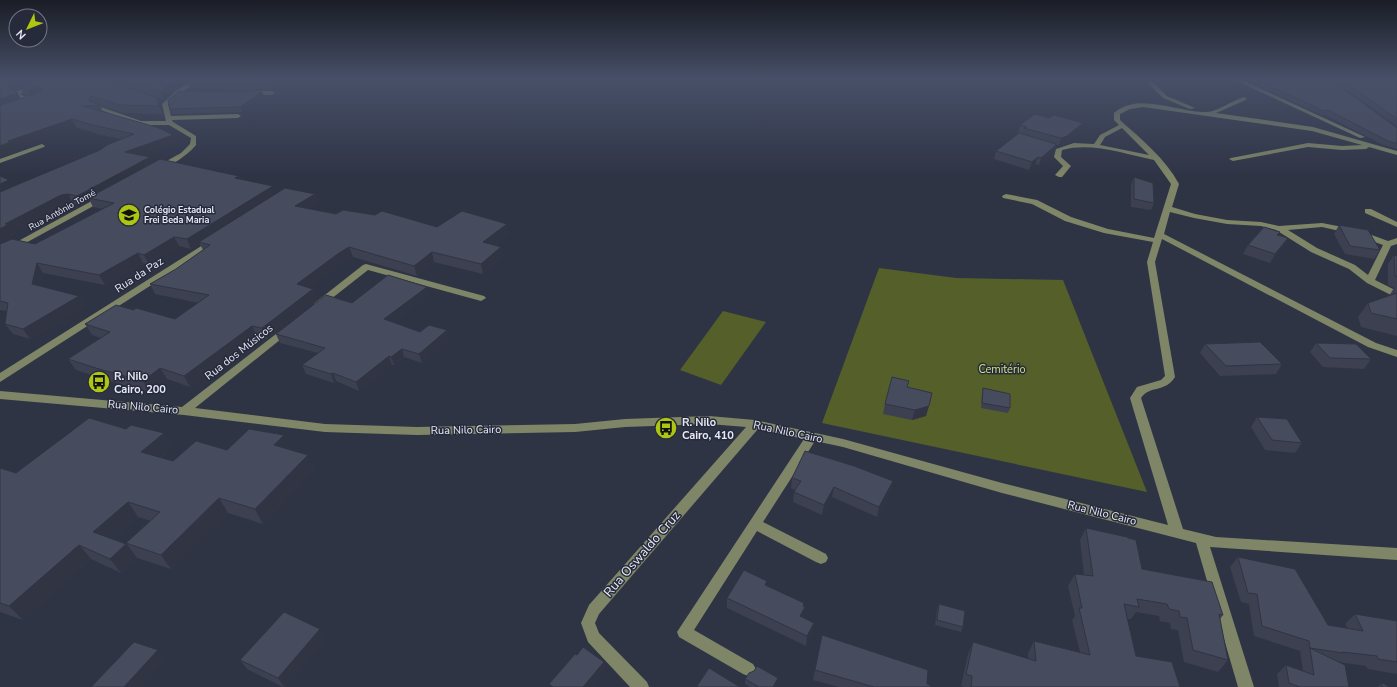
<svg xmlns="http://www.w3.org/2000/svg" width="1397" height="687" font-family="'Nunito Sans',sans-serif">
<rect width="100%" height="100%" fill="#2f3445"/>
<path fill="#545f2a" d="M879 268 956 278 1063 280 1147 492 822 423Z
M723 311 766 322 721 385 680 370Z"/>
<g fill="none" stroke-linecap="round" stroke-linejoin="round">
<path fill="#7f8667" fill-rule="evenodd" d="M50 80H58L20 94 34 101V103H30L13 94 14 92Z
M194 80H201L180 93 168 104 171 116 238 114 241 116 238 118 172 120 173 122 196 136V145C190 153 166 171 155 170L154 168 181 153 190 144 191 138 169 125H140L93 107 98 106 141 121H166L162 104 176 91Z
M1235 80H1242L1365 137 1360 138Z
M1149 82H1153L1167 96 1195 108 1190 109 1163 98 1149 84Z
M250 91H272L275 93 272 95 248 94 247 93Z
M1244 97 1247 99 1246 100 1216 113 1313 127 1397 151V155L1369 147 1366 149 1342 150 1308 147 1233 161 1229 159 1231 158 1308 143 1342 146 1362 145 1312 131 1143 107 1130 109 1120 114V120C1141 139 1165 158 1179 184L1172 207 1195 214 1227 220 1261 222 1279 226 1322 223 1358 230 1388 241 1397 238V244L1391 246 1375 280 1397 291V298L1367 283 1349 269 1311 252 1276 230 1261 226 1227 224 1194 218 1170 212 1164 234 1376 343 1397 350V357L1368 347 1162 239 1155 262 1175 377C1165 393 1150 385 1141 398L1183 529 1216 537 1397 548V560L1210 547 1254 687H1238L1196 543 1002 493 843 447 815 441 763 522 826 554 828 558 826 562 821 564 816 562 757 531 694 630 753 664 756 669 753 674 748 676 743 674 679 637 677 632 804 439 758 429 599 614 595 623 599 633 647 682 649 687H630L588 642 581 623 589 605 746 427 709 424 625 427 575 432 417 435 325 432 184 415 0 399V391L182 407 285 327H291L293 329 291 331 195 408 325 424 417 427 575 424 625 419 709 416 755 420 843 439 1002 483 1168 525 1130 398 1137 387 1161 380 1165 376 1147 262 1153 242 1104 233 1065 221 1032 204 1003 198 1002 196 1006 194 1037 200 1071 217 1108 229 1154 238 1171 184 1154 160C1124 154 1092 142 1062 150L1061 157 1071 166 1062 177H1059L1055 175 1063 166 1054 157 1056 149 1074 143 1094 144 1100 135 1119 125 1114 120V113C1138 91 1179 113 1207 112 1217 112 1233 100 1244 97ZM1122 128 1149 155 1100 145 1105 137ZM1322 227 1353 234 1383 245 1368 275 1355 265 1317 248 1288 230Z
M42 144 45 146 44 147 0 163V159Z
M101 196H107L108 198 0 257V251Z
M1365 209H1371L1397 222V227L1365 213Z
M214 238 217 239 218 241 217 243 0 382V373Z
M366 264 484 296 486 298 481 301 368 270 322 306H316L314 304 316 302 363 265Z"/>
</g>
<path fill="#3c4051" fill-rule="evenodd" d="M0 80H284L282 81V83L273 90 190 89 188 83 180 86 164 100 135 90 157 98 161 106 163 114 124 113 98 105H100L103 112 177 143 143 155 150 157 153 163 239 176 241 179 276 194H315L318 204 309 209 336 214 437 227 507 224 509 234 494 245 501 247 503 257 483 274 434 262 417 276 353 257 342 263 309 288 317 299 267 339 257 336 190 387 167 379 150 392 106 380 76 370 68 359 101 338 92 335 85 324 134 310 175 319 199 303 155 294 150 284 176 269 203 250 200 244 191 249 179 246 149 265 143 263 105 285 43 273 40 286 79 296 85 306 30 339 13 334 5 324 7 311 0 310V177L13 186 100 150 121 139 97 134 76 127 15 149 16 150 0 156ZM20 88 24 94 28 96 21 99 14 91ZM90 201 93 207 103 209 35 244 4 242 3 240 15 234 14 232 67 205 73 203 82 205Z
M1131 80H1151L1136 82Z
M1245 80H1331L1397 128V149L1383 145 1325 115H1322Z
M1333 80H1397V126Z
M262 92 264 96 242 112 172 114 170 109Z
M1020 125 1081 131 1065 144 1059 145H1056L1053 154 1039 165 1035 164 1029 170 994 159 996 151 1023 134 1018 133Z
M1134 177 1154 203 1151 210 1131 207V184Z
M1339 225 1380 250 1374 259 1345 254 1334 234Z
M1278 235 1288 238 1283 247 1270 263 1243 254 1248 245Z
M1394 255 1397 256V336L1361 327 1358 317 1368 303 1389 296 1394 288 1388 285V264Z
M429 295 393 322 420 332 447 330 449 338 422 363 404 357 394 365H392L359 391 336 381 334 383 306 374 302 365 318 353 280 343 276 334 352 303Z
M1316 343 1371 359 1364 369 1323 367 1310 352Z
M1205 344 1282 364 1276 374 1220 376 1200 353Z
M908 387 926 416 912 420 883 414 885 404Z
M983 388 1010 408 1008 413 981 408 982 393Z
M1257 417 1302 443 1295 453 1265 450 1251 427Z
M126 429 164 433 173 447 161 458 173 461 227 450 284 435 291 450 315 469 263 524 228 513 171 569 137 558 126 543 151 521 138 517 113 539 126 544 137 558 121 573 91 559 23 620 0 612V468L16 473Z
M792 478 893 481 891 491 877 517 832 497 822 515 793 502 794 492 795 490 791 488Z
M1086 528 1142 569 1223 615 1220 619 1228 660 1218 672 1184 662 1178 630 1171 629 1170 623 1160 621 1159 616 1136 612 1131 619H1127L1136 656 1180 687H965L961 686 968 654 973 642 1028 659V653L1034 641 1080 652 1072 620 1075 616 1068 586 1075 574 1084 575 1080 540Z
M1238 557 1328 625 1348 628 1345 624 1355 614 1397 621V674L1368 669 1366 666 1338 662 1349 687H1279L1277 674 1286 665 1303 671 1300 651 1254 636 1249 604 1241 602 1230 567Z
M767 586 804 603 803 617 814 623 813 633 806 646 727 608V598Z
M939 604 963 627 961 632 935 625 937 609Z
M822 635 927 684 930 687H839L813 680Z
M326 638 285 687H283L247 669 240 660Z
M778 678 777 682 775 687H750L745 684V679Z
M1382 683 1390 687H1378Z"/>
<path fill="#313442" d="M18 80H46L19 86 20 88 14 91 18 93 22 101 0 108V99L9 88V83Z
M175 80H194L187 81 188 83 180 86 164 100 160 92Z
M274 80H284L282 81V83L273 90 270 82Z
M1136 80H1151L1136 82Z
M39 87 44 95 32 98 28 90Z
M262 92 264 96 242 112 240 107Z
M90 96 94 104 89 101Z
M157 98 161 106 163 114 159 106Z
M72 119 76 127 15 149 16 150 0 156V146L8 141Z
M1083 123 1081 131 1065 144 1059 145 1061 138Z
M173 135 177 143 129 160 125 152Z
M1055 146 1053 154 1039 165 1041 158Z
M150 157 154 166 88 198 90 201 82 205 77 196Z
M1038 157 1035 164 1029 170 1032 162Z
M239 176 243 185 235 178Z
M9 180 15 189 0 195V184Z
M273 186 276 195 199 242 200 244 191 249 187 239Z
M68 194 73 203 67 205 14 232 15 234 3 240 6 246 0 249V229L5 224 61 195Z
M315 194 318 204 299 216 295 206Z
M507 224 509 234 485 251 483 242Z
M174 237 179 246 149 265 144 255Z
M1288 238 1283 247 1270 263 1275 254Z
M349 247 353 257 342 263 301 294 297 284 339 253Z
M501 247 503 257 483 274 481 264Z
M432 252 434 262 417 276 414 266Z
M138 253 143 263 105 285 99 275Z
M37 263 43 273 39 294 32 284Z
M427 287 429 295 386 327 384 319Z
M313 289 317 299 267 339 262 328Z
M79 296 85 306 30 339 23 329Z
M252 326 257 336 190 387 184 376Z
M447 330 449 338 422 363 419 354Z
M402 349 404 357 394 365 391 357Z
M389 356 392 365 359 391 356 382Z
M160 368 167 379 150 392 143 381Z
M333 373 336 381 334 383 331 374Z
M929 406 926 416 912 420 915 410Z
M164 433 173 447 151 466 141 452Z
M284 435 291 449 281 459 274 445Z
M308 455 315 469 263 524 255 509Z
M893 481 891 491 877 517 879 507Z
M834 487 832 497 822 515 824 505Z
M219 498 228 513 171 569 161 555Z
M128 502 138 517 104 547 93 532Z
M126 544 137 558 121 573 110 559Z
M79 545 91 559 23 620 9 606Z
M804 603 803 610 805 607 803 617 798 625 800 616Z
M814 623 813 633 806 646 807 636Z
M320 629 326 638 285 687H284L278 678Z
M158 650 166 660 142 687H124Z
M604 662 606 672 593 687H583Z
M778 678 777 682 775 687H773Z"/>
<path fill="#464b5e" stroke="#313442" d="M0 80H18L9 83V88L18 93 0 99Z
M38 80H106L157 98 159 106 120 105 94 97 90 96 89 101 100 105 83 106 159 128 173 135 125 152 150 157 77 196 68 194 61 195 5 224H9L0 229V192L100 150 107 145 134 134 92 125 72 119 8 141 11 142 0 146V105L41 92 43 90 39 87 28 90 19 86Z
M124 80H175L160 92Z
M188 80H274L270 82 187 81Z
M1257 80H1331L1397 128V144L1386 140 1328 110 1324 111Z
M1342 80H1397V119Z
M179 91 262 92 240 107 170 109 168 100Z
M1035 114 1049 118 1054 115 1083 123 1067 136 1061 138 1024 128 1027 127 1020 125Z
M1019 133 1056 144 1055 146 1041 158 1038 157 1032 162 996 151Z
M160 159 239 176 235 178 273 186 187 239 174 237 144 255 138 253 99 275 37 263 32 284 79 296 23 329 5 324 8 303 0 301V244L12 239 35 244 114 203 88 198Z
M0 176 9 180 0 184Z
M1134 177 1153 183 1154 203 1134 199Z
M285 188 315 194 295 206 336 214 343 210 375 215 382 211 437 227 462 211 507 224 483 242 501 247 481 264 432 252 414 266 349 247 339 253 297 284 313 289 262 328 252 326 184 376 160 368 143 381 99 369 68 359 110 332 85 324 116 305 134 310 136 308 175 319 209 295 150 284 176 269 210 245 199 242Z
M1339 225 1368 230 1380 250 1350 246Z
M1264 227 1280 232 1277 235 1288 238 1275 254 1248 245Z
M1394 255 1397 256V277L1395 276Z
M388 275 427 287 384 319 420 332 429 325 447 330 419 354 402 349 391 357 389 356 356 382 333 373 331 374 302 365 325 348 276 334 326 295 352 303Z
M1397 293V319L1371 313 1368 303Z
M1260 342 1282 364 1226 366 1205 344Z
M1316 343 1356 344 1371 359 1330 358Z
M892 377 909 381 907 387 932 393 929 406 915 410 885 404Z
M983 388 1010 394V408L982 403Z
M1257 417 1287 419 1302 443 1272 440Z
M89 418 126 429 131 425 164 433 141 452 173 461 196 441 227 450 249 429 284 435 274 445 308 455 255 509 219 498 161 555 126 543 160 512 128 502 93 532 126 544 110 559 79 545 9 606 0 603V468L16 473Z
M805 451 854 466 893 481 879 507 834 487 824 505 794 492 801 481 792 478Z
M1086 528 1127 537 1128 538 1136 540 1142 569 1212 582 1223 615 1219 614 1228 660 1193 650 1187 618 1180 617 1179 611 1169 609 1167 604 1137 599 1139 607 1124 604 1136 656 1172 662 1180 687H971L972 676 966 674 973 642 1036 661 1034 641 1090 655 1079 608H1082L1075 574 1093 576Z
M1238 557 1295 569 1328 625 1363 631 1355 614 1397 621V662L1378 659 1377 656 1342 652 1343 653 1310 648 1309 641 1262 626 1257 594 1248 593Z
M744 570 767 581 765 585 804 603 803 606 805 607 800 616 814 623 807 636 727 598Z
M939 604 965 611 963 627 937 620Z
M284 612 320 629 278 678 240 660Z
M822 635 928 670 927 684 930 685V687H874L815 670Z
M134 642 158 650 124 687H91Z
M583 647 604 662 583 687H553L549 684 575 654 577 655Z
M1310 648 1345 665 1349 687H1300L1289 683 1286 665 1314 675Z
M757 666 778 678 773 687H759L745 679 749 673 754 671Z
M709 668 740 687H698L697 686Z
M1382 683 1390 687H1382Z"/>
<linearGradient id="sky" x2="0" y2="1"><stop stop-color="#1a1d26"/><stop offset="0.45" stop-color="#475068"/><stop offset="1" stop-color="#475068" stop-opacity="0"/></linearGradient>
<rect width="1397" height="176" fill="url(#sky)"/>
<defs>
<g id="school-disc" transform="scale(1.15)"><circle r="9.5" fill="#acc612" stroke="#262a3b"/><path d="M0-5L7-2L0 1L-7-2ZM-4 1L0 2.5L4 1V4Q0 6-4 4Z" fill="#111"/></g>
<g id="bus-disc" transform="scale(1.15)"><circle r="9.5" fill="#acc612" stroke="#262a3b"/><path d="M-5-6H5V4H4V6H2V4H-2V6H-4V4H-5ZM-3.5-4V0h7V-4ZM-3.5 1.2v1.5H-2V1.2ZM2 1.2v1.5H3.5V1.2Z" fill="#111"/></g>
</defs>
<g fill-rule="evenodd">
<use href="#school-disc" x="129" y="215"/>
<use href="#bus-disc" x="99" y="382"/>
<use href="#bus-disc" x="666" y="428"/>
</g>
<g text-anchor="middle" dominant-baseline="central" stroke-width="3" stroke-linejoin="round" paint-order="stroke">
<g font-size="9" fill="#e7eaf6" stroke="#262a3b">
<text transform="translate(62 210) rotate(-29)">Rua Antônio Tomé</text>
</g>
<g font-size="9" font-weight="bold" fill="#e7eaf6" stroke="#262a3b" text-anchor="start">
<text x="144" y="210">Colégio Estadual<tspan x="144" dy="10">Frei Beda Maria</tspan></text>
</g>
<g font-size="11" fill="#e7eaf6" stroke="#262a3b">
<text transform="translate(139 275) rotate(-33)">Rua da Paz</text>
<text transform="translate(239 352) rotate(-38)">Rua dos Músicos</text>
<text transform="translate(143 407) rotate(5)">Rua Nilo Cairo</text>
<text transform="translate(466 430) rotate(-1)">Rua Nilo Cairo</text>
<text transform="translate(788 432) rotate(12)">Rua Nilo Cairo</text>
<text transform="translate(1102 513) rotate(14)">Rua Nilo Cairo</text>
</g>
<g font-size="11" fill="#cee37c" stroke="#262a3b">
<text x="1002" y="369">Cemitério</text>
</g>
<g font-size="11" font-weight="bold" fill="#e7eaf6" stroke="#262a3b" text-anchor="start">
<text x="114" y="376">R. Nilo<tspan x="114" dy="13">Cairo, 200</tspan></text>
<text x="682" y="422">R. Nilo<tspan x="682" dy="13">Cairo, 410</tspan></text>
</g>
<g font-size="13" fill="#e7eaf6" stroke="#262a3b">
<text transform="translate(642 554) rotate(-49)">Rua Oswaldo Cruz</text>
</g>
</g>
<g transform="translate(28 28) rotate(227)"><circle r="19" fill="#262a3b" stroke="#737786"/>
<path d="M0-3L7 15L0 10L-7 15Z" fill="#acc612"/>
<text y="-6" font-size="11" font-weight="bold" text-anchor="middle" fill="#e7eaf6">N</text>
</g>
</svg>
